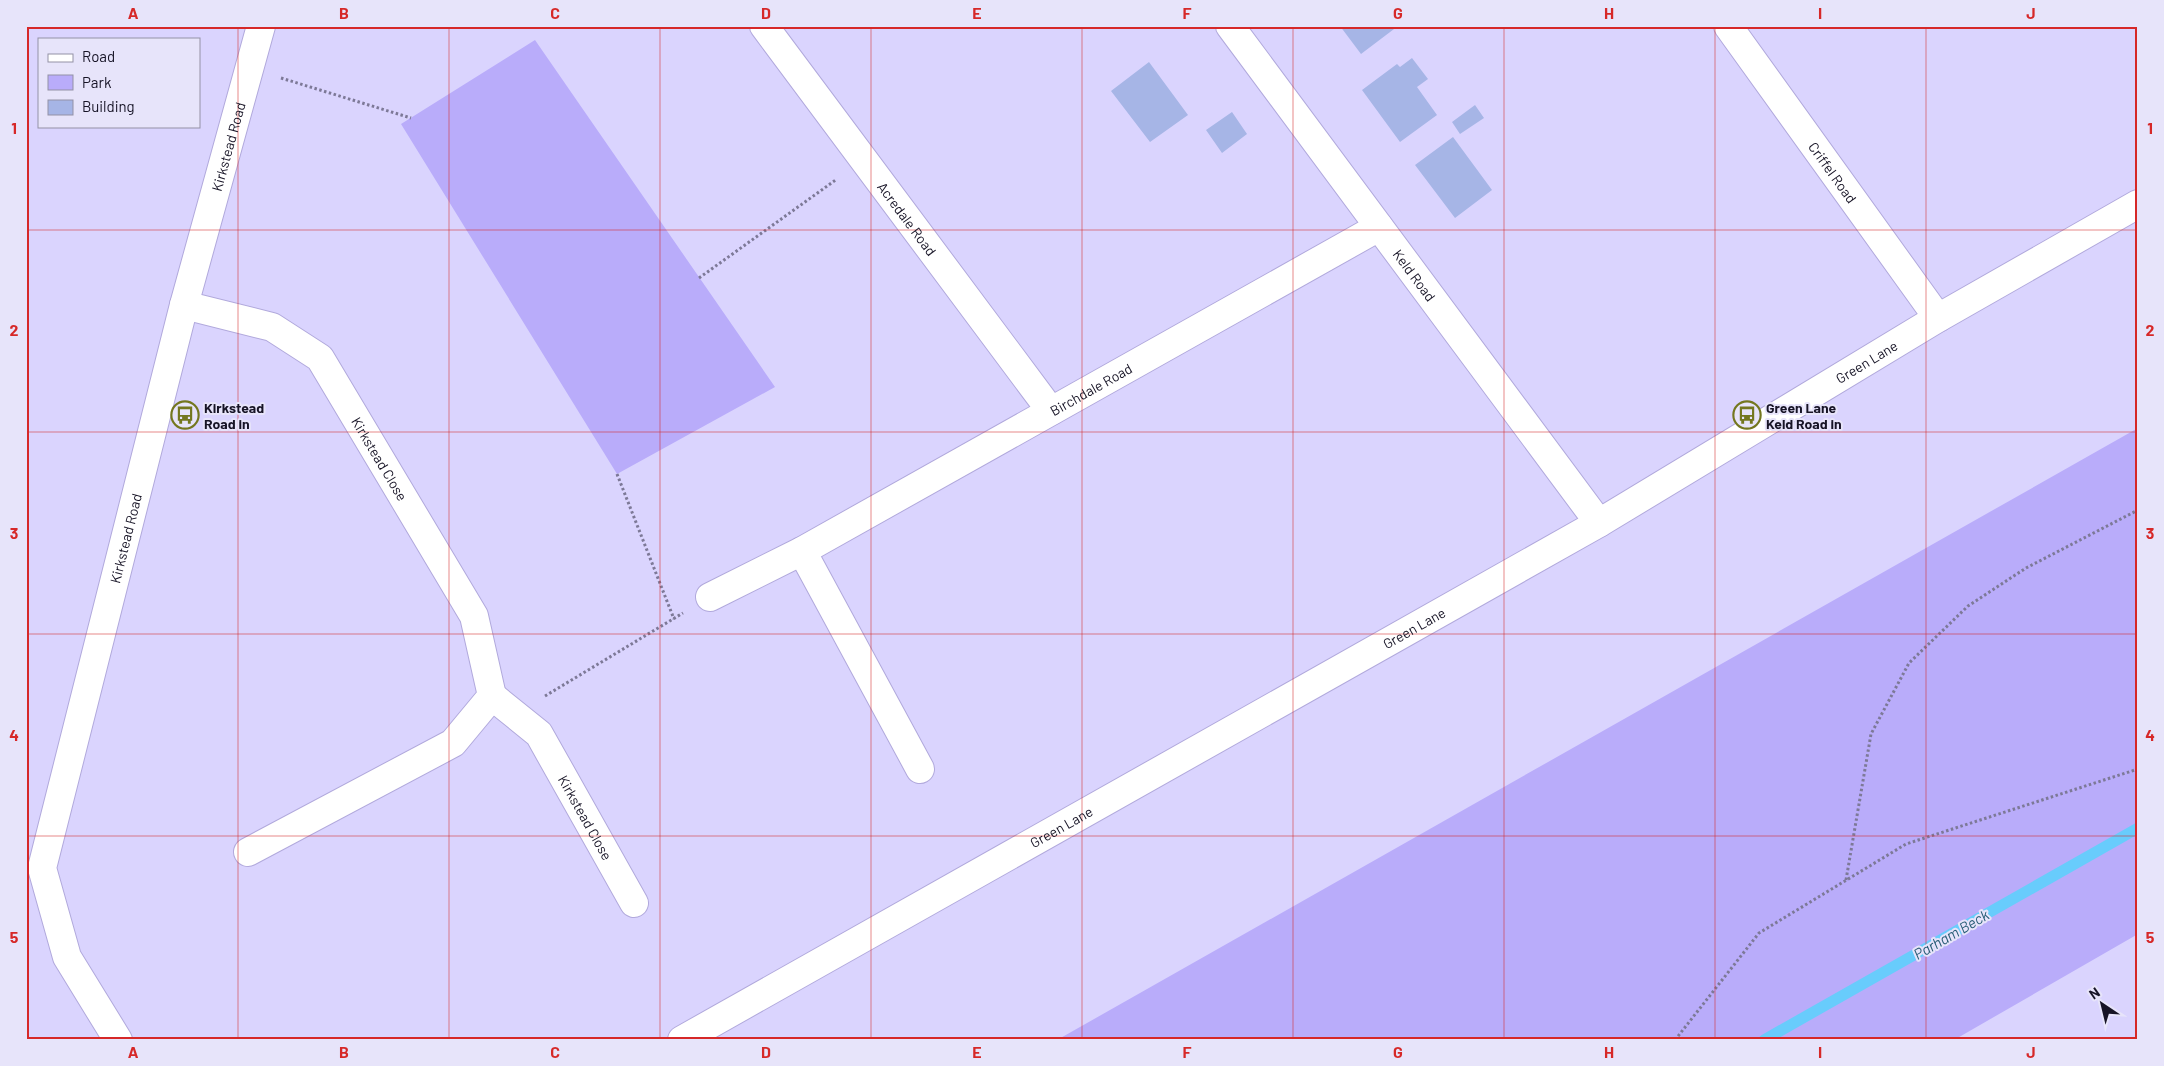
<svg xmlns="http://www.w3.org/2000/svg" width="2164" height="1066" font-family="Barlow,sans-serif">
<rect width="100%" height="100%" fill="#dad4fe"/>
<path fill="#b9acfa" d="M535 40 775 387 617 474 401 124Z
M2138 428V934L1954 1040H1057Z"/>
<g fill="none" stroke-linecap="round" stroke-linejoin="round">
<path stroke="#68ccfc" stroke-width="11" d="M1764 1040 2138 828"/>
</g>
<path fill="#a6b5e6" d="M1340 26H1398L1361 54Z
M1412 58 1428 79 1417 87 1437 115 1400 142 1362 90 1397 64 1400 67Z
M1149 62 1188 115 1150 142 1111 91Z
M1475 105 1484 118 1460 134 1452 122Z
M1232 112 1247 134 1222 153 1206 130Z
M1453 137 1492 190 1455 218 1415 165Z"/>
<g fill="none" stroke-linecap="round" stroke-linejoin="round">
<g stroke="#b1a9dc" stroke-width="30">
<g id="street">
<path id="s1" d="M764 26 1051 411"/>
<path id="s2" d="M1230 26 1599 523"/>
<path id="s3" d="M1728 26 1938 318"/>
<path id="s4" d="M184 305 272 327 320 358 474 616 492 696 453 743 248 852"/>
<path d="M802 551 920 769"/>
<path id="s5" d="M710 597 802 551 1379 227"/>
<path id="s6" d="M492 696 539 734 634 903"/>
<path id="s7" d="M118 1040 67 957 42 868 184 305 261 26"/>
<path id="s8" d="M682 1040 1599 523 1938 318 2138 204"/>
</g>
</g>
<path stroke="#7d7997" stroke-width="3" stroke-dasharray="2.5 2.5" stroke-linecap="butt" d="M281 78 411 118
M699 278 837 179
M617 474 674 619
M545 696 683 613
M1846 880 1871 734 1909 663 1968 606 2026 568 2138 510
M1305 1040H1313
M1675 1040 1759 933 1906 844 2138 769"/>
<use href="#street" stroke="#fff" stroke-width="28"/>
</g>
<path fill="none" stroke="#d62828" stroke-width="1" stroke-opacity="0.55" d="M238 26V1040M449 26V1040M660 26V1040M871 26V1040M1082 26V1040M1293 26V1040M1504 26V1040M1715 26V1040M1926 26V1040M26 230H2138M26 432H2138M26 634H2138M26 836H2138"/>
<defs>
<g id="bus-ring" transform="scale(1.4375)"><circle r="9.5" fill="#e7e4fa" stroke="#74771f" stroke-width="1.5"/><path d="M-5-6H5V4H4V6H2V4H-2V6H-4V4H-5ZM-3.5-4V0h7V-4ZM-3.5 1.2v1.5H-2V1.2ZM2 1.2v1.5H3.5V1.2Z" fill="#74771f"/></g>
</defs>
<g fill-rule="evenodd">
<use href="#bus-ring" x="185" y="415"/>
<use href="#bus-ring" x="1747" y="415"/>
</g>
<g text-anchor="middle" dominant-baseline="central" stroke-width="4" stroke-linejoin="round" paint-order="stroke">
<g font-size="14" fill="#171426" stroke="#e7e4fa">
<text stroke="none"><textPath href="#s7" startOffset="935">Kirkstead Road</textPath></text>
<text stroke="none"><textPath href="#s3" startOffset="180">Criffel Road</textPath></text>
<text stroke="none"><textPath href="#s1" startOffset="240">Acredale Road</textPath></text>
<text stroke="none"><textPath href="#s2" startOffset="310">Keld Road</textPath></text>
<text stroke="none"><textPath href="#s8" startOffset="1365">Green Lane</textPath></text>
<text stroke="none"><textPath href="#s5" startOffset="434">Birchdale Road</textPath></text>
<text stroke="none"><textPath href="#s4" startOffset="265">Kirkstead Close</textPath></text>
<text stroke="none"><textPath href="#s7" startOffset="530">Kirkstead Road</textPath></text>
<text stroke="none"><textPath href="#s8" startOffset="840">Green Lane</textPath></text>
<text stroke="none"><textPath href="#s6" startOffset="156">Kirkstead Close</textPath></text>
<text stroke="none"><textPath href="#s8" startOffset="435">Green Lane</textPath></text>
</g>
<g font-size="14" font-weight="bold" fill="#171426" stroke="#e7e4fa" text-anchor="start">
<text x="204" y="407">Kirkstead<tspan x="204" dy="16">Road in</tspan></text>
<text x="1766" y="407">Green Lane<tspan x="1766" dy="16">Keld Road in</tspan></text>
</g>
<g font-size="15" font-style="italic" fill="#275c75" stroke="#e7e4fa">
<text transform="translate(1951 934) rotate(-30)">Parham Beck</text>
</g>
</g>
<rect width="2164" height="1066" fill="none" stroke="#e7e4fa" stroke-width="55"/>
<rect x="38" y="38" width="162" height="90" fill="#e7e4fa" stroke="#9491a5"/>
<rect x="48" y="54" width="25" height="8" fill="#ffffff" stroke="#9491a5"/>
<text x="82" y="62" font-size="15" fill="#171426">Road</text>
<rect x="48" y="75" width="25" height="15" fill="#b9acfa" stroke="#9491a5"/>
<text x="82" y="88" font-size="15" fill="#171426">Park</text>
<rect x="48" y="100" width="25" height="15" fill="#a6b5e6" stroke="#9491a5"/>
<text x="82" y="112" font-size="15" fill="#171426">Building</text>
<g transform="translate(2102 1004) rotate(325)" stroke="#e7e4fa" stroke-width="4" paint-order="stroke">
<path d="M0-4L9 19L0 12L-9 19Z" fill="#171426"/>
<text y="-8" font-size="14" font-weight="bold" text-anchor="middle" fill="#171426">N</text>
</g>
<rect x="28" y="28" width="2108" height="1010" fill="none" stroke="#d62828" stroke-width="2"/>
<g font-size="16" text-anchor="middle" font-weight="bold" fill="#d62828">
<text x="133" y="19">A</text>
<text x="344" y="19">B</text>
<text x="555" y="19">C</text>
<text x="766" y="19">D</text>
<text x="977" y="19">E</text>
<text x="1187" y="19">F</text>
<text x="1398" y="19">G</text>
<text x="1609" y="19">H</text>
<text x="1820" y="19">I</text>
<text x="2031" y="19">J</text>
<text x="14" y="134">1</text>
<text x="2150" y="134">1</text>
<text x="14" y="336">2</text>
<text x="2150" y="336">2</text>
<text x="14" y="539">3</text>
<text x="2150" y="539">3</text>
<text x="14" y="741">4</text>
<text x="2150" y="741">4</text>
<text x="14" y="943">5</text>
<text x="2150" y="943">5</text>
<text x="133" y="1058">A</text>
<text x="344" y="1058">B</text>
<text x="555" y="1058">C</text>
<text x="766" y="1058">D</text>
<text x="977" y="1058">E</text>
<text x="1187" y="1058">F</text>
<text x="1398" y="1058">G</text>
<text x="1609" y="1058">H</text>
<text x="1820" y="1058">I</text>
<text x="2031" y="1058">J</text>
</g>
</svg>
